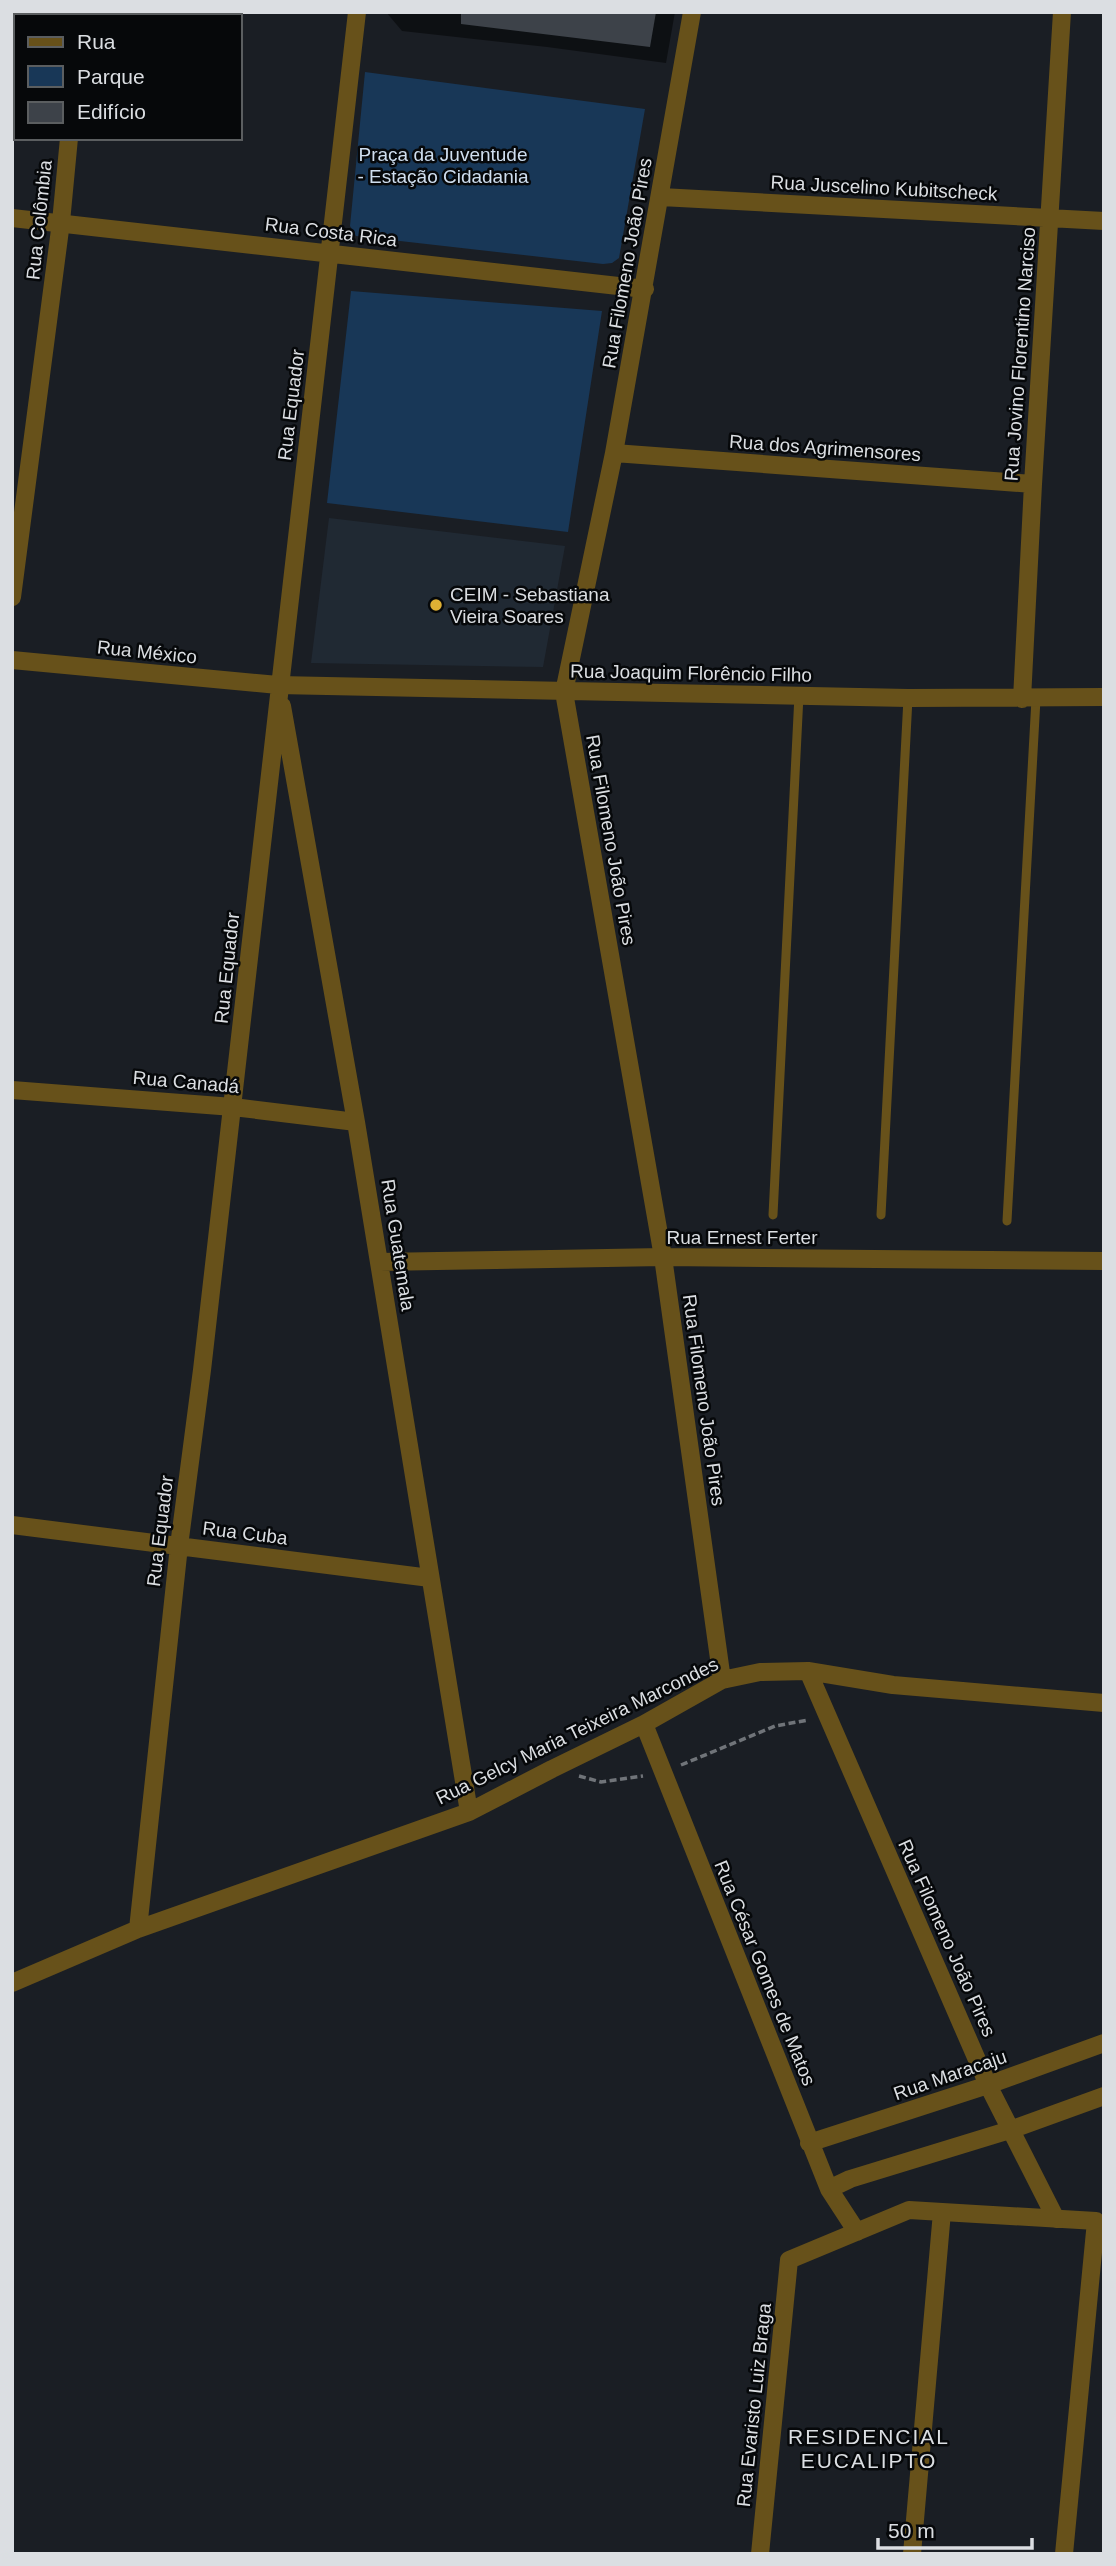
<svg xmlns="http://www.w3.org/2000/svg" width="1116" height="2566" font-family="Arial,sans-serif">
<rect width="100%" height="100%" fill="#1a1e24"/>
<path fill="#202933" d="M329 518 565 546 543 667 311 663Z"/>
<path fill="#183757" d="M365 72 645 109 619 258 612 263 603 264 356 236 350 226Z
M351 291 602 311 568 532 327 503Z"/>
<path fill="#0007" d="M386 12H675L666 63 547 47 402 31Z"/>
<path fill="#3d4249" d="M461 12H656L650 47 461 24Z"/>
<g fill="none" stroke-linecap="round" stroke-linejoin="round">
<path stroke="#707479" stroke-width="3.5" stroke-dasharray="7 3.5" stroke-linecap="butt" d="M681 1765 775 1726 808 1720
M579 1776 601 1782 643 1776"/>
<path stroke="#67511a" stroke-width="9" d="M773 1215 799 695
M881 1215 908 698
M1007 1221 1036 699"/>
<path stroke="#67511a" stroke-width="18" d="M692 12 614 453 564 692 663 1257 722 1680
M80 16 81 12
M661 197 1104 221
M12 218 645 289
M614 453 1033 484
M12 597 61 222 69 138
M12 660 278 685 908 698 1104 697
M1022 699 1033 484 1062 12
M282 706 356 1122 469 1812
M12 1090 233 1107 356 1122
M380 1262 663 1257 1104 1261
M12 1525 430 1578
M808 1671 988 2085 1056 2219
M644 1724 829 2189 857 2232
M138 1929 179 1546 202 1370 357 12
M12 1983 138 1929 469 1812 552 1769 644 1724 722 1680 760 1672 808 1671 893 1685 1104 1703
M809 2143 988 2085 1104 2043
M829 2189 850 2179 1010 2130 1104 2096
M760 2554 789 2260 909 2210 1096 2221 1064 2554
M912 2554 942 2212"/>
</g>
<circle fill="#dfb034" stroke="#06080a" stroke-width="2.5" cx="436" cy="605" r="7"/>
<g text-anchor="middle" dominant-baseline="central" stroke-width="5" stroke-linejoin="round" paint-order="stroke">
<g font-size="19" fill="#cfdeef" stroke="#06080a">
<text x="443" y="154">Praça da Juventude<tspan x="443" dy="22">- Estação Cidadania</tspan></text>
</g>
<g font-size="19" fill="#dbdee2" stroke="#06080a">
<text transform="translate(884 188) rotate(3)">Rua Juscelino Kubitscheck</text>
<text transform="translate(39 220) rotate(-84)">Rua Colômbia</text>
<text transform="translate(331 232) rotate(7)">Rua Costa Rica</text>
<text transform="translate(627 263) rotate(-80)">Rua Filomeno João Pires</text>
<text transform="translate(1020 354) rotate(-86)">Rua Jovino Florentino Narciso</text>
<text transform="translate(291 405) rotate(-83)">Rua Equador</text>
<text transform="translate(825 448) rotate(4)">Rua dos Agrimensores</text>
<text transform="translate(147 652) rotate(6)">Rua México</text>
<text transform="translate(691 673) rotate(1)">Rua Joaquim Florêncio Filho</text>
<text transform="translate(611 840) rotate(80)">Rua Filomeno João Pires</text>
<text transform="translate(227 968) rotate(-84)">Rua Equador</text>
<text transform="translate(186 1082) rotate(5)">Rua Canadá</text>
<text x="742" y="1237">Rua Ernest Ferter</text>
<text transform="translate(398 1245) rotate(81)">Rua Guatemala</text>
<text transform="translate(704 1400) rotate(82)">Rua Filomeno João Pires</text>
<text transform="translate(160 1531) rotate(-83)">Rua Equador</text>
<text transform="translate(245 1533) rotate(7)">Rua Cuba</text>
<text transform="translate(577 1731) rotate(-26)">Rua Gelcy Maria Teixeira Marcondes</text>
<text transform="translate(947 1938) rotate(66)">Rua Filomeno João Pires</text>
<text transform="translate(765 1973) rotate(68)">Rua César Gomes de Matos</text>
<text transform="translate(950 2075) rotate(-19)">Rua Maracaju</text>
<text transform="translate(754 2405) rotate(-84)">Rua Evaristo Luiz Braga</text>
</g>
<g font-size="19" fill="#dbdee2" stroke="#06080a" text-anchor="start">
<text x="450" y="594">CEIM - Sebastiana<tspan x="450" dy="22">Vieira Soares</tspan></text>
</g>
<g font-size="21" letter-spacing="2" fill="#dbdee2" stroke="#06080a">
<text x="869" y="2436">RESIDENCIAL<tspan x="869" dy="24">EUCALIPTO</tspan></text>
</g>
</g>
<rect width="1116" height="2566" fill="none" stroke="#dbdee2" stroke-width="28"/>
<rect x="14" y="14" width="228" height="126" fill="#06080a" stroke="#5b5e60" stroke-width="2"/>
<rect x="28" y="37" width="35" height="10" fill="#67511a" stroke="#5b5e60" stroke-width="2"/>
<text x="77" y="49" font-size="21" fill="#dbdee2">Rua</text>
<rect x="28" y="66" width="35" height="21" fill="#183757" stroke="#5b5e60" stroke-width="2"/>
<text x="77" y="84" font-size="21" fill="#dbdee2">Parque</text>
<rect x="28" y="102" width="35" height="21" fill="#3d4249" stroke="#5b5e60" stroke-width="2"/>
<text x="77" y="119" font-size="21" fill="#dbdee2">Edifício</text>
<path d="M878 2538v10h154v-10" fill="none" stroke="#dbdee2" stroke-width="3.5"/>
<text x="888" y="2538" font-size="21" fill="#dbdee2" stroke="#06080a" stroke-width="5" paint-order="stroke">50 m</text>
</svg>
